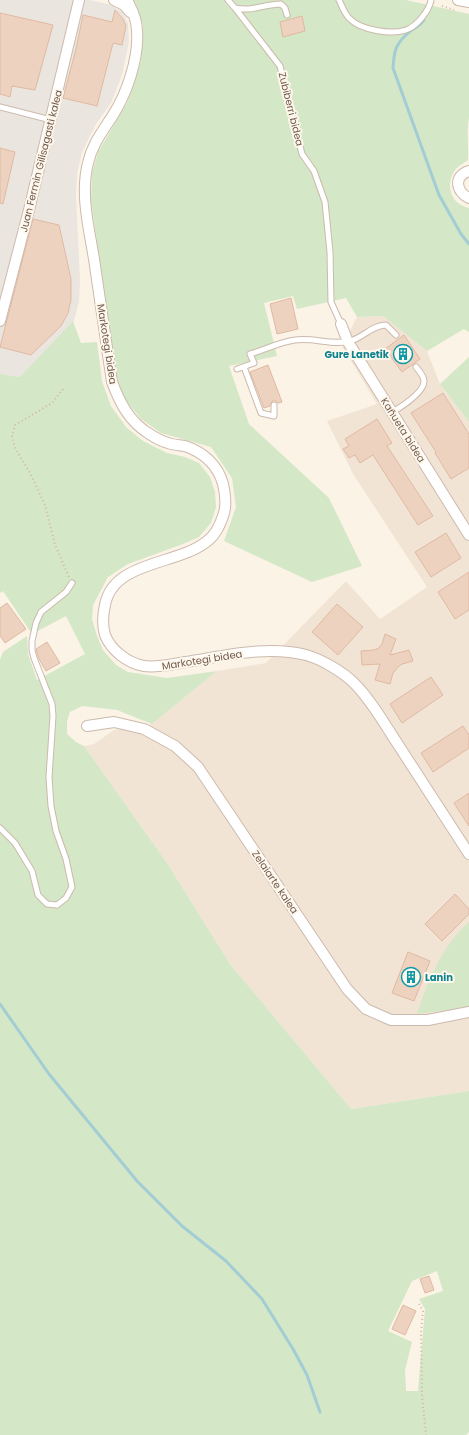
<svg xmlns="http://www.w3.org/2000/svg" width="469" height="1435" font-family="Poppins,sans-serif">
<rect width="100%" height="100%" fill="#fbf3e6"/>
<path fill="#f2e4d5" d="M383 316 427 351 440 384 469 422V1091L351 1109 230 964 167 863 84 746 94 744 114 730 152 724 217 671 266 663 346 581 380 619 427 587 353 474 327 421 377 404 342 346 357 317Z"/>
<path fill="#ebe5e0" d="M0 0H90L111 5 122 12 128 23 129 42 122 75 111 103 96 124 82 152 77 174 76 196 80 280 79 302 73 324 20 377 0 374Z"/>
<path fill="#d4e7c6" fill-rule="evenodd" d="M133 0H406L469 14V118C466 132 469 146 468 160 464 163 458 166 455 170 445 185 450 204 469 208V332L464 329 427 351 383 316 357 317 346 298 297 309 293 296 264 303 277 356 229 366 249 424 329 498 362 566 312 582 224 541 236 507 232 478 211 447 161 433 141 419 123 397 116 374 91 200 92 173 98 152 128 101 141 61 143 25 136 4Z
M73 321 81 343 97 342 102 381 111 406 126 427 143 441 167 453 185 457 199 463 210 477 215 492 216 507 211 523 199 537 183 544 128 564 108 577 93 605 92 619 97 636 103 650 116 665 128 672 167 678 217 671 152 724 117 710 82 706 70 712 67 721V734L76 742 84 746 167 863 230 964 351 1109 469 1091V1432L466 1435H0V660L3 652 27 636 28 654 37 680 85 654 66 616 32 634 3 591 0 593V374L20 377ZM437 1271 443 1291 419 1299 425 1309 418 1391H406L405 1370 412 1342 388 1331 412 1281Z
M469 357V422L440 384Z
M469 922V1006L458 1009 417 1014C428 980 442 946 469 922Z"/>
<g fill="none" stroke-linecap="round" stroke-linejoin="round">
<path stroke="#a3cdd4" stroke-width="3" d="M424 20C418 28 413 28 407 34 395 45 394 52 393 68L439 195 461 234 469 244
M0 1004 49 1074 137 1181 182 1226 226 1261 262 1299 293 1349 307 1375 320 1412"/>
</g>
<path fill="#eed2c0" stroke="#e0b9a1" d="M115 10 123 19 126 26 122 45 113 43 97 106 63 98 76 49 83 15 112 22Z
M0 13 53 25 35 90 12 86 10 97 0 94Z
M302 16 305 31 283 37 280 22Z
M0 148 15 152 3 204 0 203Z
M33 219 59 225 71 279V300L68 313 61 326 31 355 0 347Z
M291 298 298 329 277 334 270 304Z
M404 335 420 359 402 372 385 349Z
M268 365 282 402 278 403 276 401H272L270 406 264 408 250 372Z
M443 393 469 434V468L451 479 435 453 436 452 411 413Z
M377 419 392 443 387 446 433 516 418 525 373 455 360 463 355 455 349 458 343 449 349 446 345 439Z
M446 533 461 558 431 577 415 552Z
M469 572V610L455 619 438 592Z
M7 603 26 629 5 643 0 636V608Z
M337 604 363 627 338 655 312 632Z
M385 634 396 639 390 655 409 650 413 661 402 664 398 667 393 673 390 684 375 680 380 664 362 665 361 651 374 650 379 648 382 644Z
M47 642 60 663 46 671 39 659 36 649Z
M431 677 443 695 402 723 390 704Z
M463 726 469 735V748L433 772 421 753Z
M469 793V826L454 803Z
M455 894 469 909V914L442 941 425 924Z
M408 952 430 961 414 1001 392 993Z
M429 1276 434 1290 425 1293 420 1279Z
M403 1305 416 1311 405 1335 392 1329Z"/>
<g fill="none" stroke-linecap="round" stroke-linejoin="round">
<g stroke="#ccbaad" stroke-width="7">
<path id="service" d="M228 0 235 8 280 66 302 154 314 171 325 202 330 252 331 302 341 324
M339 0C342 6 345 15 350 19 361 30 391 35 406 30 417 26 429 11 431 0
M235 8C252 12 264 4 281 4L285 8 287 15
M0 107 51 120
M244 367 261 413 274 416V405
M237 369 254 363 250 354C265 350 279 342 295 340 313 337 332 346 350 341 363 338 372 325 386 325L396 335
M391 413C401 407 424 393 424 381 424 376 419 371 416 367
M0 828 15 843 32 871 38 895 47 904 57 905 66 898 72 887 66 859 56 831 51 806 49 777 53 716 52 704 34 658 32 650V641L36 623 41 612 66 592 72 583"/>
</g>
<g stroke="#ccbaad" stroke-width="12">
<path id="minor" d="M114 0 124 5 130 12
M127 0C132 9 137 21 137 31 139 58 127 93 113 115 103 131 92 144 88 163 80 194 89 228 94 259 100 300 106 341 112 382 120 403 129 421 148 433 154 437 161 441 168 443 173 445 179 445 185 446 203 452 218 465 223 484 225 493 227 503 224 513 221 523 215 536 206 542 177 565 113 561 105 605 103 614 102 625 105 635 111 650 127 663 144 666 158 668 172 664 186 662 225 656 267 645 306 655 321 659 343 672 354 683 372 701 385 725 399 746 422 782 446 818 469 854
M458 0 469 2
M469 171C453 176 456 192 469 198
M0 321 29 210 79 0
M341 324 348 342 469 535
M87 726 114 722 144 729 175 746 198 767 347 989 366 1009 391 1020H428L469 1012"/>
</g>
<path stroke="#d3b5a3" stroke-width="2" stroke-dasharray="1 3" stroke-linecap="butt" d="M442 6 454 10
M63 389 52 403 15 425 12 436 15 448 30 473 45 505 55 545 69 577
M419 1304 423 1311 421 1333 422 1396 426 1435"/>
<use href="#service" stroke="#fff" stroke-width="5"/>
<use href="#minor" stroke="#fff" stroke-width="10"/>
</g>
<defs>
<g id="building-ring" transform="scale(1)"><circle r="9.5" fill="#fef7ec" stroke="#0f9aa8" stroke-width="1.5"/><path d="M-4-6H4V6H1V3H-1V6H-4ZM-2.5-4.3h1.7v1.8h-1.7ZM.8-4.3h1.7v1.8H.8ZM-2.5-1h1.7V.8h-1.7ZM.8-1h1.7V.8H.8Z" fill="#0f9aa8"/></g>
</defs>
<g fill-rule="evenodd">
<use href="#building-ring" x="403" y="354"/>
<use href="#building-ring" x="411" y="977"/>
</g>
<g text-anchor="middle" dominant-baseline="central" stroke-width="4" stroke-linejoin="round" paint-order="stroke">
<g font-size="10" fill="#725a4d" stroke="#fef7ec">
<text transform="translate(291 109) rotate(76)">Zubiberri bidea</text>
<text transform="translate(41 161) rotate(-76)">Juan Fermin Gilisagasti kalea</text>
<text transform="translate(107 344) rotate(81)">Markotegi bidea</text>
<text transform="translate(403 430) rotate(58)">Kañueta bidea</text>
<text transform="translate(202 660) rotate(-9)">Markotegi bidea</text>
<text transform="translate(275 882) rotate(56)">Zelaiarte kalea</text>
</g>
<g font-size="10" font-weight="bold" fill="#0d838f" stroke="#fef7ec" text-anchor="end">
<text x="389" y="354">Gure Lanetik</text>
<text x="425" y="977" text-anchor="start">Lanin</text>
</g>
</g>
</svg>
